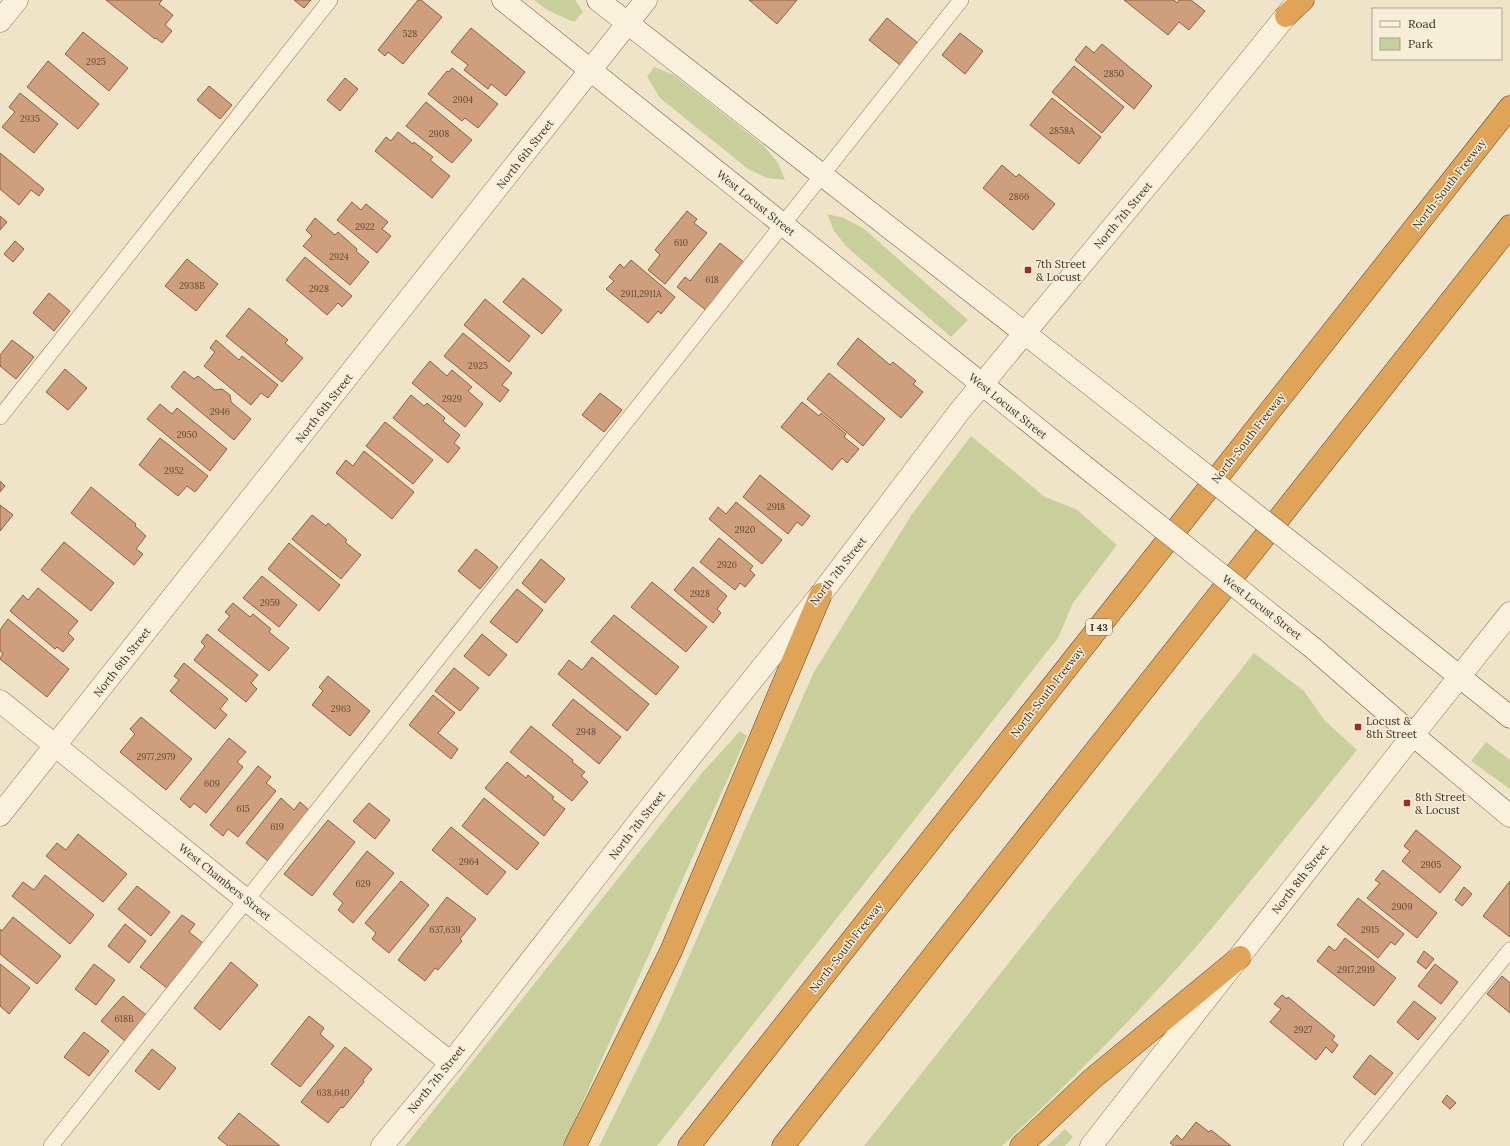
<svg xmlns="http://www.w3.org/2000/svg" width="1510" height="1146" font-family="Lora,serif">
<rect width="100%" height="100%" fill="#f0e4c8"/>
<path fill="#c9cf9b" d="M534 0H575L583 12 574 22 547 10Z
M654 67 674 75 763 145 778 163 785 180 767 178 748 169 660 98 647 77Z
M827 214 844 218 863 228 968 320 951 337 847 247 834 231Z
M971 436 1045 497 1076 509 1117 545 1073 603 1058 638 657 1146H599L661 1020 814 672 912 514Z
M1254 653 1304 691 1325 721 1357 750C1307 811 1258 873 1208 933 1144 1008 1074 1078 1002 1146H864Z
M740 731 747 736 563 1146H405L702 773Z
M1486 742 1510 760V789L1471 761Z
M1065 1129 1073 1137 1065 1146H1047Z"/>
<path fill="#cf9f7d" stroke="#8d5f41" d="M106 0H162L159 4 173 15 165 25 172 31 162 43 156 38 155 39Z
M294 0H311L304 8Z
M418 0H421L442 17 403 64 388 52 385 56 378 50Z
M749 0H797L777 24Z
M1124 0H1174L1177 3 1179 0H1191L1205 11 1189 30 1179 22 1168 35Z
M887 18 918 43 900 65 869 40Z
M471 28 525 72 506 96 491 84 488 89 464 70 468 65 451 52Z
M83 32 128 68 109 91 65 54Z
M960 33 983 51 965 74 942 55Z
M1102 44 1152 86 1134 109 1075 60 1086 46 1094 53Z
M48 61 99 104 78 129 27 87Z
M1074 66 1124 107 1102 133 1052 92Z
M452 68 498 104 478 128 465 118 462 121 428 94 447 71 449 72Z
M345 78 358 89 340 111 327 100Z
M209 86 232 105 220 119 197 100Z
M20 93 58 124 34 153 2 127 15 112 9 107Z
M1052 98 1101 137 1079 164 1030 125Z
M426 102 472 140 452 163 406 126Z
M398 132 413 144 414 142 433 157 430 160 450 176 432 198 375 151 386 137 391 141Z
M0 153 44 189 39 196 31 190 19 205 0 189Z
M1002 165 1016 177 1019 174 1055 204 1033 230 983 188Z
M352 202 361 210 366 204 388 222 382 229 391 236 377 253 337 220Z
M687 211 697 219 694 223 707 233 665 284 648 270 660 255 655 250Z
M0 216 7 222 0 230Z
M315 218 335 235 338 232 357 249 356 251 369 262 350 285 303 246 312 236 306 230Z
M15 241 24 249 13 262 4 254Z
M720 243 745 263 707 311 677 287 685 277 690 281Z
M305 257 352 296 342 307 338 303 327 315 286 280Z
M187 259 218 284 196 311 165 286Z
M631 260 675 297 661 314 658 311 648 323 606 289 614 281 609 277 620 264 624 268Z
M523 278 562 310 542 334 503 302Z
M49 293 70 311 54 331 33 313Z
M485 299 530 336 509 362 464 325Z
M249 308 288 340 285 343 303 358 282 382 226 336Z
M463 333 512 373 502 385 509 390 500 402 444 356Z
M858 338 890 365 893 362 916 381 913 384 923 392 901 418 837 364Z
M12 340 34 357 16 379 0 366V355Z
M216 340 239 360 242 356 278 385 268 398 261 393 251 405 204 366 215 352 210 348Z
M430 361 447 376 452 370 472 387 468 391 483 404 465 427 412 383Z
M65 369 87 388 68 410 46 392Z
M184 371 194 379 198 376 215 390 222 389 230 395 231 402 251 419 234 440 171 387Z
M829 373 885 419 863 446 807 399Z
M600 393 622 410 604 432 582 415Z
M411 395 424 406 427 403 445 418 443 421 460 435 454 443 460 448 448 463 393 418Z
M802 402 819 416 821 413 846 434 844 437 859 449 847 463 842 458 832 470 781 427Z
M160 404 172 414 177 408 227 449 210 471 147 419Z
M385 422 433 460 413 484 366 446Z
M160 438 208 476 195 492 187 486 178 496 139 465Z
M364 451 414 492 392 519 336 473 346 460 353 466Z
M760 475 810 516 802 526 797 522 788 534 743 497Z
M0 481 5 486 0 492Z
M91 487 136 524 135 526 146 536 136 549 143 554 134 565 71 513Z
M736 502 782 540 762 564 709 519 718 507 726 514Z
M0 505 13 515 0 531Z
M312 515 326 526 328 523 347 540 345 542 361 555 341 579 292 539Z
M719 538 753 566 750 570 755 575 745 587 740 583 735 590 700 562Z
M64 542 114 583 91 611 41 570Z
M289 543 340 585 319 611 268 569Z
M476 549 498 567 480 589 458 571Z
M541 559 565 579 545 603 522 583Z
M693 567 727 596 717 609 721 613 713 623 674 590Z
M262 576 297 605 279 627 243 598Z
M652 582 707 627 686 652 631 607Z
M38 588 78 621 68 633 74 639 63 652 57 647 55 649 10 611 23 595 28 600Z
M517 589 543 610 517 643 490 622Z
M233 603 250 617 253 614 271 629 269 632 289 648 269 671 218 630 230 616 225 612Z
M614 615 679 667 656 695 591 642Z
M8 619 69 669 47 697 0 659 3 653 0 651V630Z
M207 634 258 675 251 683 257 689 246 702 194 660 205 646 201 642Z
M482 634 507 655 489 676 464 656Z
M592 657 649 704 627 731 558 674 569 660 582 670Z
M184 663 228 699 220 709 227 715 215 729 170 691 179 680 174 676Z
M454 668 479 688 460 711 435 691Z
M328 676 370 711 350 736 312 705 323 691 319 687Z
M433 695 455 713 438 733 458 749 451 759 409 725Z
M573 699 621 737 599 764 552 725Z
M141 717 192 759 166 790 120 752 135 734 130 729Z
M531 726 573 760 572 762 585 772 581 776 588 782 572 801 510 752Z
M229 738 246 752 237 762 243 767 206 813 194 803 190 808 180 799Z
M507 762 526 778 528 775 554 797 552 799 565 809 544 836 485 788Z
M258 766 271 777 266 783 276 791 238 837 228 829 223 836 210 825Z
M281 798 294 810 300 802 309 810 268 861 246 843Z
M484 798 539 843 517 870 462 826Z
M369 803 390 820 375 839 353 821Z
M328 820 355 842 312 896 284 874Z
M451 827 506 872 487 895 432 850Z
M1416 830 1461 867 1440 893 1402 861 1410 851 1404 846Z
M78 834 127 874 103 902 46 856 57 843 66 850Z
M367 851 394 873 353 923 338 910 343 903 333 894Z
M1383 870 1437 913 1417 938 1367 898 1380 883 1375 880Z
M45 875 94 915 70 944 12 896 23 882 34 890Z
M401 881 429 905 389 953 372 939 376 933 365 923Z
M1510 881V937L1483 916Z
M137 886 170 912 151 936 118 909Z
M1464 887 1472 894 1462 906 1455 900Z
M447 897 476 919 460 939 462 941 438 970 435 968 425 981 398 960Z
M1358 898 1404 934 1395 945 1391 942 1378 958 1337 925Z
M182 915 195 924 189 932 203 943 167 988 140 967Z
M13 917 61 956 37 984 0 954V929L2 931Z
M125 924 146 941 129 963 108 946Z
M1345 938 1396 978 1374 1006 1317 961 1329 946 1335 951Z
M1424 951 1434 959 1426 969 1417 962Z
M231 962 258 985 220 1030 194 1008Z
M0 964 30 988 9 1014 0 1006Z
M94 964 115 980 96 1005 75 989Z
M1435 964 1458 982 1441 1004 1418 986Z
M1502 976 1510 983V1013L1487 994Z
M1282 995 1287 999 1288 997 1335 1036 1332 1040 1338 1045 1332 1053 1326 1047 1316 1060 1270 1022 1281 1009 1274 1004Z
M123 996 146 1015 125 1041 101 1021Z
M1414 1001 1436 1018 1418 1040 1397 1022Z
M309 1016 324 1028 320 1034 334 1046 300 1087 271 1064Z
M84 1032 109 1051 89 1076 64 1057Z
M345 1047 372 1069 363 1080 364 1082 343 1108 341 1107 328 1123 301 1102Z
M152 1049 176 1068 159 1090 135 1071Z
M1370 1055 1393 1073 1375 1095 1353 1077Z
M1447 1095 1456 1103 1450 1109 1442 1102Z
M239 1113 280 1146H228L218 1138Z
M1196 1122 1209 1132 1211 1130 1231 1146H1174L1170 1143 1177 1135 1182 1140Z"/>
<g fill="none" stroke-linecap="round" stroke-linejoin="round">
<g stroke="#8d765c" stroke-width="16">
<path id="service" d="M0 417 330 0
M51 1146 961 0
M1351 1146 1510 950"/>
</g>
<g stroke="#8d765c" stroke-width="23">
<path id="minor" d="M0 21 17 0
M0 701 245 899 451 1063
M0 815 646 0"/>
</g>
<g stroke="#8d765c" stroke-width="23">
<path id="tertiary" d="M382 1146 451 1063 655 801 821 594 959 412 1195 128 1298 1
M1091 1146 1413 735 1510 613"/>
</g>
<g stroke="#6f573f" stroke-width="23">
<path id="secondary" d="M503 0 1084 466
M598 0 1128 414
M1355 593 1510 717
M1313 648 1413 735 1510 816"/>
</g>
<g stroke="#5b4430" stroke-width="23">
<path id="motorway" d="M1286 16 1303 0
M575 1146 671 951 821 594
M689 1146 1510 107
M783 1146 1510 226
M1021 1146 1092 1079 1240 957"/>
</g>
<use href="#service" stroke="#faf1dc" stroke-width="15"/>
<use href="#minor" stroke="#faf1dc" stroke-width="22"/>
<use href="#tertiary" stroke="#faf1dc" stroke-width="22"/>
<use href="#secondary" stroke="#faf1dc" stroke-width="22"/>
<use href="#motorway" stroke="#e0a458" stroke-width="22"/>
<g stroke="#6f573f" stroke-width="23" stroke-linecap="butt">
<path id="secondary-bridge" d="M1128 414 1355 593
M1084 466 1313 648"/>
</g>
<use href="#secondary-bridge" stroke="#faf1dc" stroke-width="22"/>
</g>
<g fill="#9e2a2b" stroke="#f7eed8" stroke-width="1.5">
<rect x="1024" y="266" width="8" height="8" rx="2"/>
<rect x="1354" y="723" width="8" height="8" rx="2"/>
<rect x="1403" y="799" width="8" height="8" rx="2"/>
</g>
<g text-anchor="middle" dominant-baseline="central" stroke-width="3" stroke-linejoin="round" paint-order="stroke">
<g font-size="9" fill="#624a37">
<text x="410" y="33">528</text>
<text x="96" y="61">2925</text>
<text x="1114" y="73">2850</text>
<text x="463" y="99">2904</text>
<text x="30" y="118">2935</text>
<text x="1062" y="130">2858A</text>
<text x="439" y="133">2908</text>
<text x="1019" y="196">2866</text>
<text x="365" y="226">2922</text>
<text x="681" y="242">610</text>
<text x="339" y="256">2924</text>
<text x="712" y="279">618</text>
<text x="192" y="285">2938B</text>
<text x="319" y="288">2928</text>
<text x="641" y="293">2911,2911A</text>
<text x="478" y="365">2925</text>
<text x="452" y="398">2929</text>
<text x="220" y="411">2946</text>
<text x="187" y="434">2950</text>
<text x="174" y="470">2952</text>
<text x="776" y="506">2918</text>
<text x="745" y="529">2920</text>
<text x="727" y="564">2926</text>
<text x="700" y="593">2928</text>
<text x="270" y="602">2959</text>
<text x="341" y="708">2963</text>
<text x="586" y="731">2948</text>
<text x="156" y="756">2977,2979</text>
<text x="212" y="783">609</text>
<text x="243" y="808">615</text>
<text x="277" y="826">619</text>
<text x="469" y="861">2964</text>
<text x="1431" y="864">2905</text>
<text x="363" y="883">629</text>
<text x="1402" y="906">2909</text>
<text x="445" y="929">637,639</text>
<text x="1370" y="929">2915</text>
<text x="1356" y="969">2917,2919</text>
<text x="124" y="1018">618B</text>
<text x="1303" y="1029">2927</text>
<text x="333" y="1092">638,640</text>
</g>
<rect fill="#f7eed8" stroke="#756857" stroke-width="1" x="1086" y="619" width="26" height="16" rx="3"/>
<g font-size="10" font-weight="bold" fill="#3d2e20">
<text x="1099" y="627">I 43</text>
</g>
<g font-size="11" fill="#3d2e20" stroke="#f7eed8">
<text transform="translate(525 154) rotate(-52)">North 6th Street</text>
<text transform="translate(1449 184) rotate(-52)">North-South Freeway</text>
<text transform="translate(756 203) rotate(39)">West Locust Street</text>
<text transform="translate(1123 215) rotate(-50)">North 7th Street</text>
<text transform="translate(1008 406) rotate(39)">West Locust Street</text>
<text transform="translate(324 408) rotate(-52)">North 6th Street</text>
<text transform="translate(1248 438) rotate(-52)">North-South Freeway</text>
<text transform="translate(838 571) rotate(-52)">North 7th Street</text>
<text transform="translate(1262 607) rotate(38)">West Locust Street</text>
<text transform="translate(122 662) rotate(-52)">North 6th Street</text>
<text transform="translate(1047 692) rotate(-52)">North-South Freeway</text>
<text transform="translate(637 825) rotate(-52)">North 7th Street</text>
<text transform="translate(1300 879) rotate(-52)">North 8th Street</text>
<text transform="translate(225 882) rotate(39)">West Chambers Street</text>
<text transform="translate(846 947) rotate(-52)">North-South Freeway</text>
<text transform="translate(436 1079) rotate(-51)">North 7th Street</text>
</g>
<g font-size="11" fill="#3d2e20" stroke="#f7eed8" text-anchor="start">
<text x="1036" y="264">7th Street<tspan x="1036" dy="13">&amp; Locust</tspan></text>
<text x="1366" y="721">Locust &amp;<tspan x="1366" dy="13">8th Street</tspan></text>
<text x="1415" y="797">8th Street<tspan x="1415" dy="13">&amp; Locust</tspan></text>
</g>
</g>
<rect x="1372" y="8" width="130" height="52" fill="#f7eed8" stroke="#ada18e"/>
<rect x="1380" y="21" width="20" height="6" fill="#faf1dc" stroke="#ada18e"/>
<text x="1408" y="28" font-size="12" fill="#3d2e20">Road</text>
<rect x="1380" y="38" width="20" height="12" fill="#c9cf9b" stroke="#ada18e"/>
<text x="1408" y="48" font-size="12" fill="#3d2e20">Park</text>
</svg>
